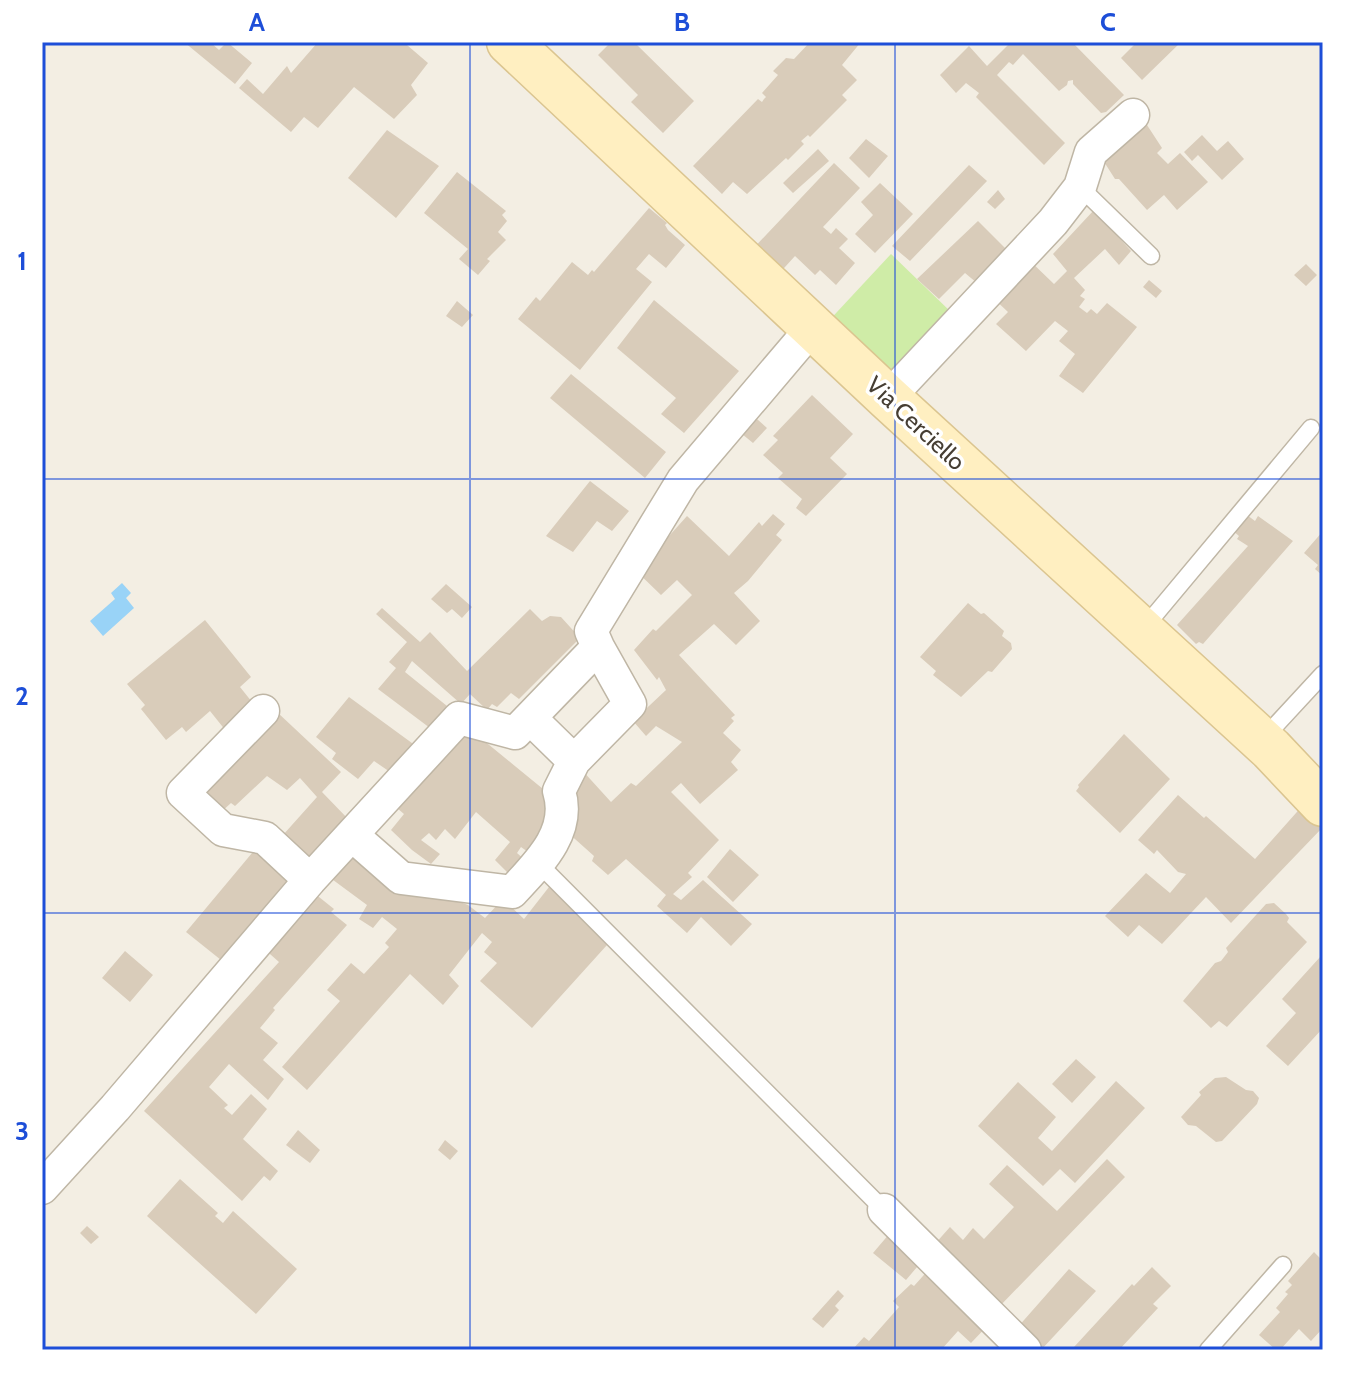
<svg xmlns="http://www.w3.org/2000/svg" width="1365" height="1392" font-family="Cabin,sans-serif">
<rect width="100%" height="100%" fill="#f3eee3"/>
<path fill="#cfeca7" d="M891 254 953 314 894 379 824 326Z"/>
<path fill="#99d3f7" d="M122 583 131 593 126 598 134 608 103 636 90 621 115 599 111 593Z"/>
<path fill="#d9ccba" d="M184 42H210L219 50 227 42 252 63 235 84Z
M318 42H409L407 45 428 63 411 85 417 95 394 119 354 87 318 128 304 117 291 132 239 88 247 79 263 94 287 66 291 73Z
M611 42H634L694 101 663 133 631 102 638 95 598 55Z
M810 42H861L842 65 857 80 842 95 847 100 810 137 808 135 801 141 804 144 788 160 786 158 747 194 733 182 722 194 693 166 758 99 762 102 764 99 766 97 762 93 778 75 773 71 786 58 794 59Z
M1011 42H1072L1124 95 1106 112 1101 113 1073 84V80L1068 81 1067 85 1059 91 1023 54 1013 65 1009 62 997 75 1065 143 1044 165 976 97 979 93 966 83 956 93 940 75 969 46 987 66Z
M1137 42H1181L1142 80 1121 58Z
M1147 125 1162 148 1157 153 1168 164 1180 153 1208 182 1177 210 1164 195 1147 210 1119 179H1115L1099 154Z
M387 130 439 166 396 218 348 178Z
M1202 135 1217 151 1228 141 1244 159 1222 180 1198 155 1192 161 1184 152Z
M866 139 888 156 869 178 849 158Z
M818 149 829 161 793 193 783 183Z
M834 163 860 188 823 227 831 234 836 228 848 239 839 248 855 263 836 285 820 270 815 275 795 256 775 278 749 253Z
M969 165 987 181 910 261 892 246Z
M457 172 506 211 502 215 507 221 498 232 506 240 487 259 490 261 478 275 459 259 468 249 424 213Z
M880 183 913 214 875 253 855 234 873 215 861 202Z
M998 190 1005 199 995 209 987 202Z
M649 208 667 223 665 225 668 230 685 245 666 268 649 254 636 269 652 282 580 370 518 319 536 297 540 301 572 262 588 275 592 270 594 272Z
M1094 210 1131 251 1119 265 1105 249 1074 278 1085 290 1080 296 1085 299 1079 307 1087 313 1091 309 1097 314 1107 303 1137 327 1083 393 1059 376 1075 354 1059 341 1068 331 1055 321 1026 351 996 324 1008 312 990 295 1026 257 1054 284 1067 271 1053 254Z
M978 221 1009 252 977 283 965 273 939 299 917 279Z
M1306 264 1317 275 1306 286 1294 275Z
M1149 280 1162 291 1156 298 1143 287Z
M654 300 739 371 684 433 661 414 676 398 617 348Z
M457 301 473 315 462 327 446 316Z
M571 374 666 452 645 478 550 398Z
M812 395 853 434 830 458 847 474 806 516 796 508 802 499 778 478 783 473 763 455 778 440 773 436Z
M749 412 767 428 753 443 736 429Z
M590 481 629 511 612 531 597 521 573 552 546 536Z
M773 514 785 524 776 535 782 540 748 581 734 593 760 621 736 645 714 624 679 655 735 715 731 718 734 721 723 733 741 750 731 762 738 770 700 804 681 783 671 792 719 840 688 873 692 877 673 894 681 900 703 880 752 924 731 946 701 917 687 933 657 906 666 895 626 859 608 875 592 861 594 856 566 831 568 796 581 769 611 802 631 783 636 786 682 742 656 726 646 736 633 721 666 690 659 677 657 680 634 650 653 629 656 631 692 595 677 580 661 595 632 567 652 555 687 516 729 556 759 522 762 526Z
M1247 515 1255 521 1258 516 1293 541 1203 644 1199 642 1196 644 1177 625 1248 546 1237 539 1239 536 1232 530Z
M1323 531V576L1315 569 1318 565 1304 553Z
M446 584 472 607 462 618 452 609 447 613 431 599Z
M968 603 981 614 984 613 1004 631 1002 636 1011 643 1012 649 992 672 988 671 961 697 933 675 936 671 920 657Z
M382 608 420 642 430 632 467 671 530 609 542 621 550 616 561 617 580 638 519 699 511 693 497 707 492 704 487 710 470 694 461 704 412 661 405 672 447 706 430 728 378 689 396 668 389 662 407 642 376 614Z
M205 620 251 677 240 687 256 707 226 731 210 711 186 732 182 727 166 740 141 709 145 705 127 684Z
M349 697 416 746 393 774 374 761 358 779 332 759 336 753 316 737Z
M277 712 341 772 322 792 351 822 315 865 283 835 317 797 300 778 287 790 267 776 235 806 231 803 220 813 200 792Z
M466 726 554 798 544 813 555 821 528 852 521 847 517 853 526 861 511 876 495 860 510 842 476 812 455 839 445 829 436 840 429 833 421 840 440 854 431 864 412 850 391 830 404 814 390 802Z
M1124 734 1170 779 1120 833 1076 791 1079 787 1078 785Z
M1178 795 1204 818 1206 816 1255 859 1304 804 1323 821V827L1231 923 1206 897 1162 944 1139 925 1128 937 1105 916 1146 873 1170 893 1186 874 1178 872 1157 850 1154 854 1138 840Z
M257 847 296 881 226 964 186 932Z
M730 849 759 875 733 902 707 877Z
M345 850 424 889 468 905 485 918 503 899 524 919 549 887 553 888 605 939 607 945 532 1028 480 981 497 963 484 952 492 942 482 933 449 975 459 986 443 1005 410 974 307 1090 282 1067 340 1001 327 990 351 963 364 974 389 947 385 943 397 929 382 917 373 928 359 919 367 905 325 874Z
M309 889 334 909 331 912 347 925 273 1008 275 1010 260 1028 278 1043 263 1060 284 1079 268 1100 229 1064 209 1087 228 1105 224 1108 232 1115 251 1094 267 1109 243 1139 278 1171 270 1181 264 1176 242 1201 144 1111 279 962 262 947Z
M1274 903 1286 914 1289 918 1287 922 1307 942 1227 1027 1219 1021 1211 1028 1183 1001 1215 963 1221 961 1228 952 1226 948 1266 904Z
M125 951 153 975 130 1002 102 978Z
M1321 956 1323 1028 1288 1066 1266 1046 1296 1013 1282 999Z
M1076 1059 1096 1077 1072 1103 1052 1084Z
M1226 1077 1246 1090 1253 1091 1259 1098 1257 1104 1222 1141 1216 1142 1196 1126 1188 1125 1181 1117 1201 1095 1199 1092 1215 1078Z
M1116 1081 1145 1108 1075 1183 1060 1169 1043 1186 978 1126 1018 1082 1056 1117 1038 1138 1052 1151Z
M298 1130 320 1150 310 1163 286 1145Z
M445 1140 458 1151 450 1160 438 1150Z
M1107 1159 1125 1177 998 1308 934 1245 950 1227 963 1240 973 1228 984 1239 1014 1207 989 1184 1007 1165 1057 1211Z
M180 1179 218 1213 215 1216 223 1223 233 1211 297 1269 256 1314 147 1216Z
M87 1226 99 1237 91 1244 80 1233Z
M890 1233 923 1260 906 1280 873 1253Z
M1314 1252 1323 1261V1328L1311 1341 1299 1329 1280 1350H1276L1259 1335 1280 1312 1276 1308 1288 1294 1285 1292 1292 1285 1288 1281Z
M931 1267 991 1322 971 1343 958 1331 941 1350H852L864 1337 869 1341 899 1307 893 1301 911 1284 914 1286Z
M1152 1267 1171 1286 1153 1304 1158 1308 1119 1350H1077L1074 1347 1132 1284 1134 1286Z
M1069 1269 1096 1291 1041 1350 1017 1328Z
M838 1290 844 1296 835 1306 839 1310 823 1328 812 1319Z"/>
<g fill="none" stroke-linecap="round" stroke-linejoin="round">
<g stroke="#bfb6a5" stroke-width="19">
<path id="lane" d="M1080 187 1151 256
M1143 629 1311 428
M1262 740 1323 674
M539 864 884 1210
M1208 1350 1283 1265"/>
</g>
<g stroke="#bfb6a5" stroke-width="35">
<path id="street" d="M888 398 1053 222 1080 187 1091 152 1133 115
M263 711 183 793 223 830 265 838 310 880
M530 718 574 761 630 704 598 647
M352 835 401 878 512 892C538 864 572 832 559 791L574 761
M42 1188 115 1108 310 880 459 718 515 733 598 647 591 631 683 480 812 328
M884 1210 1025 1350"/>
</g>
<g stroke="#dbc590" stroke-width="47">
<path id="secondary" d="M509 42 888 398 1271 749 1323 804"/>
</g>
<use href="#lane" stroke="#fff" stroke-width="16"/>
<use href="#street" stroke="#fff" stroke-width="32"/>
<use href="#secondary" stroke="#ffefc1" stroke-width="44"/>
</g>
<path fill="none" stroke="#1d4ed8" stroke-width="2" stroke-opacity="0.55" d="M470 42V1350M895 42V1350M42 479H1323M42 913H1323"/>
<g text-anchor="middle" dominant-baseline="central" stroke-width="7" stroke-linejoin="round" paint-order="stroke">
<g font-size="24" fill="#463e33" stroke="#fff">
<text transform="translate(916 423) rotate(43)">Via Cerciello</text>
</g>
</g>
<rect width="1365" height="1392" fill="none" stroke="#ffffff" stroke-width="88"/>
<rect x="44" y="44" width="1277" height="1304" fill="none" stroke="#1d4ed8" stroke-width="3"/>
<g font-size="26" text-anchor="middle" font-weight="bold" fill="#1d4ed8">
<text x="257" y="31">A</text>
<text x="682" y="31">B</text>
<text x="1108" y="31">C</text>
<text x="22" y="270">1</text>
<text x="22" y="705">2</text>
<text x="22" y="1140">3</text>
</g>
</svg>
